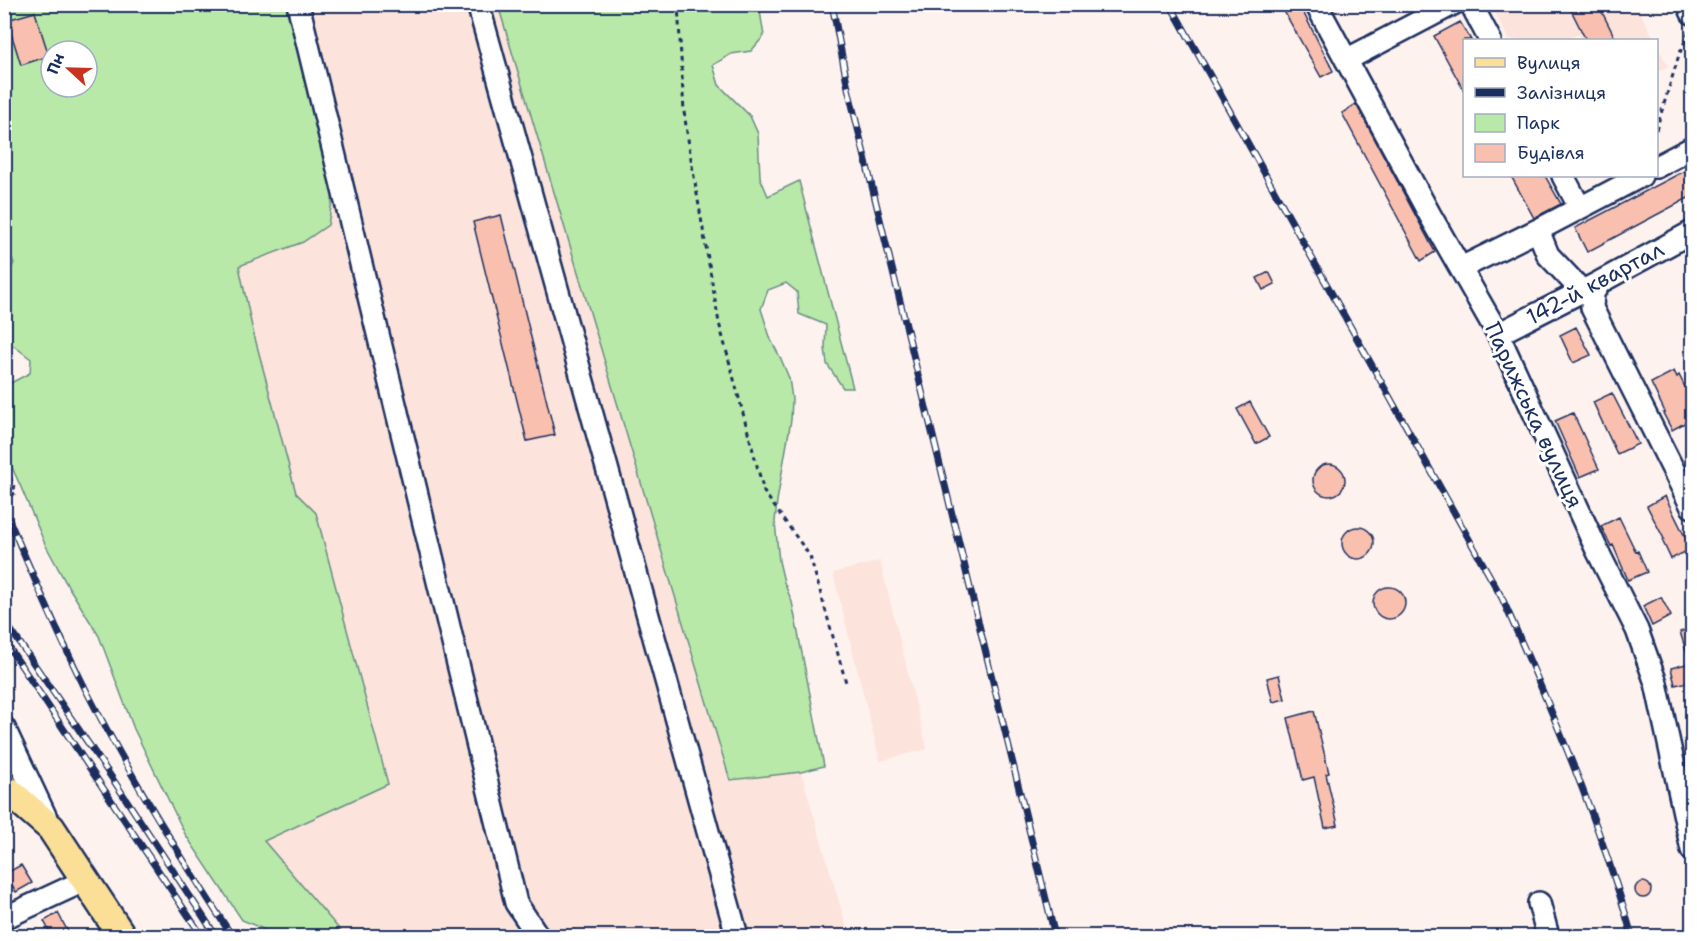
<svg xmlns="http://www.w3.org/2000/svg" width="1697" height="941" font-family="'Shantell Sans',sans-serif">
<rect width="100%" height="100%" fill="#fef2ef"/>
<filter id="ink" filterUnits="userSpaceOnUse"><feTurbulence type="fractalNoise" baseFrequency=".0167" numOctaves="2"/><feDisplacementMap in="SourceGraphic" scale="12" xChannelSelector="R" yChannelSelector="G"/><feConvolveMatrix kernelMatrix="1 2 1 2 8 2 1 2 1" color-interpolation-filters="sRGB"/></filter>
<g filter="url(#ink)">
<path fill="#fce3dc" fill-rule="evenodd" d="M4 5H590L801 772 849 936H272ZM51 51H87V87H51Z
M1491 5H1636L1655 40H1582L1579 34 1566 40H1509Z
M1656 44 1668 66 1657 72H1656Z
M880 561 927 749 880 761 833 573Z"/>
<path fill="#b8e9a9" stroke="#6a8c84" stroke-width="1.5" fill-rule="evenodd" d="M5 5H286L334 189 328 225 303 242 239 266 252 327 296 493 316 513 388 784 264 841 345 936H272L268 931 242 920 185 834 134 729 99 636 65 581 45 544 20 485 5 452V386L30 373 31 359 14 346 5 345V282L14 263 4 241ZM51 51H87V87H51Z
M498 5H759L764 36 751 51 731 54 713 65 719 85 750 116 758 134 760 177 768 196 799 181 853 388H843L827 364 825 348 826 325 799 314 797 292 786 283 768 290 761 309 771 340 781 359 789 378 792 399 791 420 777 501 775 522 779 561 784 582 792 602 824 766 801 772 730 780Z"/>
<path fill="#f9c0b0" stroke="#1b2f5e" stroke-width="1.5" d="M1280 4H1299L1333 71 1321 77Z
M1568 4H1598L1616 40H1586Z
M35 12 49 56 21 65 7 20Z
M1460 22 1471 40H1464V91L1434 36Z
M1356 104 1435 252 1421 261 1342 113Z
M1692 167V196L1587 252 1575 228Z
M1511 176H1545L1561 204 1534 218Z
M501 215 555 435 527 441 473 222Z
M1269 272 1275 284 1263 290 1257 278Z
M1576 327 1591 355 1573 363 1560 335Z
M1674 371 1677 377 1679 375 1692 401V419L1672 430 1663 413 1665 412 1651 383Z
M1612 393 1638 444 1617 454 1593 402Z
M1250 402 1269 437 1256 444 1237 409Z
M1573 413 1599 469 1580 477 1555 421Z
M1313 480a16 16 0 1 1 32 0a16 16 0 1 1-32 0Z
M1665 496 1691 549 1671 559 1662 540 1664 539 1647 506Z
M1619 517 1636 552 1638 551 1647 572 1628 580 1613 545 1611 546 1601 526Z
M1342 543a16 16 0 1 1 32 0a16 16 0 1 1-32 0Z
M1373 603a16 16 0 1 1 32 0a16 16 0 1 1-32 0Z
M1661 597 1671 616 1652 626 1643 606Z
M1692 628V681L1675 685 1671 668 1690 663 1680 632Z
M1279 675 1285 699 1273 702 1267 678Z
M1314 711 1329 773 1326 774 1338 825 1325 828 1314 777 1303 780 1288 718Z
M21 865 32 883 16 892 5 874Z
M1635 890a8 8 0 1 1 16 0a8 8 0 1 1-16 0Z
M58 913 68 932 61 936H52L44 921Z"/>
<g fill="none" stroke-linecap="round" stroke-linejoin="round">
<g stroke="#1b2f5e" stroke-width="26">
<path id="minor" d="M298 4 516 903 538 936
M478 4 737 936
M1316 4 1430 215 1498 334 1596 548 1637 630 1656 683 1692 850
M1471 4 1490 40
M1688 4 1692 13
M1346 60 1453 4
M1656 167 1692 148
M1563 176 1580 208 1538 230 1548 255 1582 291
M1580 208 1641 176
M1461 268 1538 230
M1600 282 1593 293 1592 308 1692 507
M1498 334 1600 282 1692 232
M4 728 48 822
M1539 903 1548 936
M4 918 86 880"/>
</g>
<g stroke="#1b2f5e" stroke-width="32">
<path id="major" d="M4 787 51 828 122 936"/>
</g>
<path stroke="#1b2f5e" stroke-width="3" stroke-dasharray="4.5 4.5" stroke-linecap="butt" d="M678 4 684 112 691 159 719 323 764 492 810 556 847 686
M1656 130 1679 55 1690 29
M4 460 16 493 4 497"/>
<use href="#minor" stroke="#fff" stroke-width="21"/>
<use href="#major" stroke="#fbdf96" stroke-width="27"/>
<g stroke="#1b2f5e" stroke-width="7">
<path id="rail" d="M832 4 848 88 1055 936
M1170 4 1502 598C1551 708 1599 820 1632 936
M4 508C31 571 57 633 88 694 131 778 181 858 232 936
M4 620 114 781 216 936
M4 640 202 936"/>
</g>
<use href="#rail" stroke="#fff" stroke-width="4.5" stroke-dasharray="14" stroke-linecap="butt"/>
</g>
</g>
<g text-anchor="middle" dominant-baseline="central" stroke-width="6" stroke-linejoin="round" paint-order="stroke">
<g font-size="22" fill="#1b2f5e" stroke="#fff">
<text transform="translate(1595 283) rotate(-28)">142-й квартал</text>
<text transform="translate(1534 415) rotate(65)">Парижська вулиця</text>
</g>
</g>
<rect width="1697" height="941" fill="none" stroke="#fff" stroke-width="24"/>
<rect x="12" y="12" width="1673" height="917" fill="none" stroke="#1b2f5e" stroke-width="2" filter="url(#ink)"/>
<rect x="1463" y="39" width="195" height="138" fill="#ffffff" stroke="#a4acbf" stroke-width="1.5"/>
<rect x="1475" y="58" width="30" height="9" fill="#fbdf96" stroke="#a4acbf" stroke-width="1.5"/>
<text x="1517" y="69" font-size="18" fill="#1b2f5e">Вулиця</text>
<rect x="1475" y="88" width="30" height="9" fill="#1b2f5e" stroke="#a4acbf" stroke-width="1.5"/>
<text x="1517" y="99" font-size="18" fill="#1b2f5e">Залізниця</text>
<rect x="1475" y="114" width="30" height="18" fill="#b8e9a9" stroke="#a4acbf" stroke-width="1.5"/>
<text x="1517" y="129" font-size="18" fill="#1b2f5e">Парк</text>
<rect x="1475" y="144" width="30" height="18" fill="#f9c0b0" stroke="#a4acbf" stroke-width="1.5"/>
<text x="1517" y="159" font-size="18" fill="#1b2f5e">Будівля</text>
<g transform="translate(69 69) rotate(292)"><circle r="28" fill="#ffffff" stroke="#a4acbf" stroke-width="1.5"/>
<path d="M0-4.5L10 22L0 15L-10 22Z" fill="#c8321e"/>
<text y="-9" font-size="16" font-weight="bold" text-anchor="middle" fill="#1b2f5e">Пн</text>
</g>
</svg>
